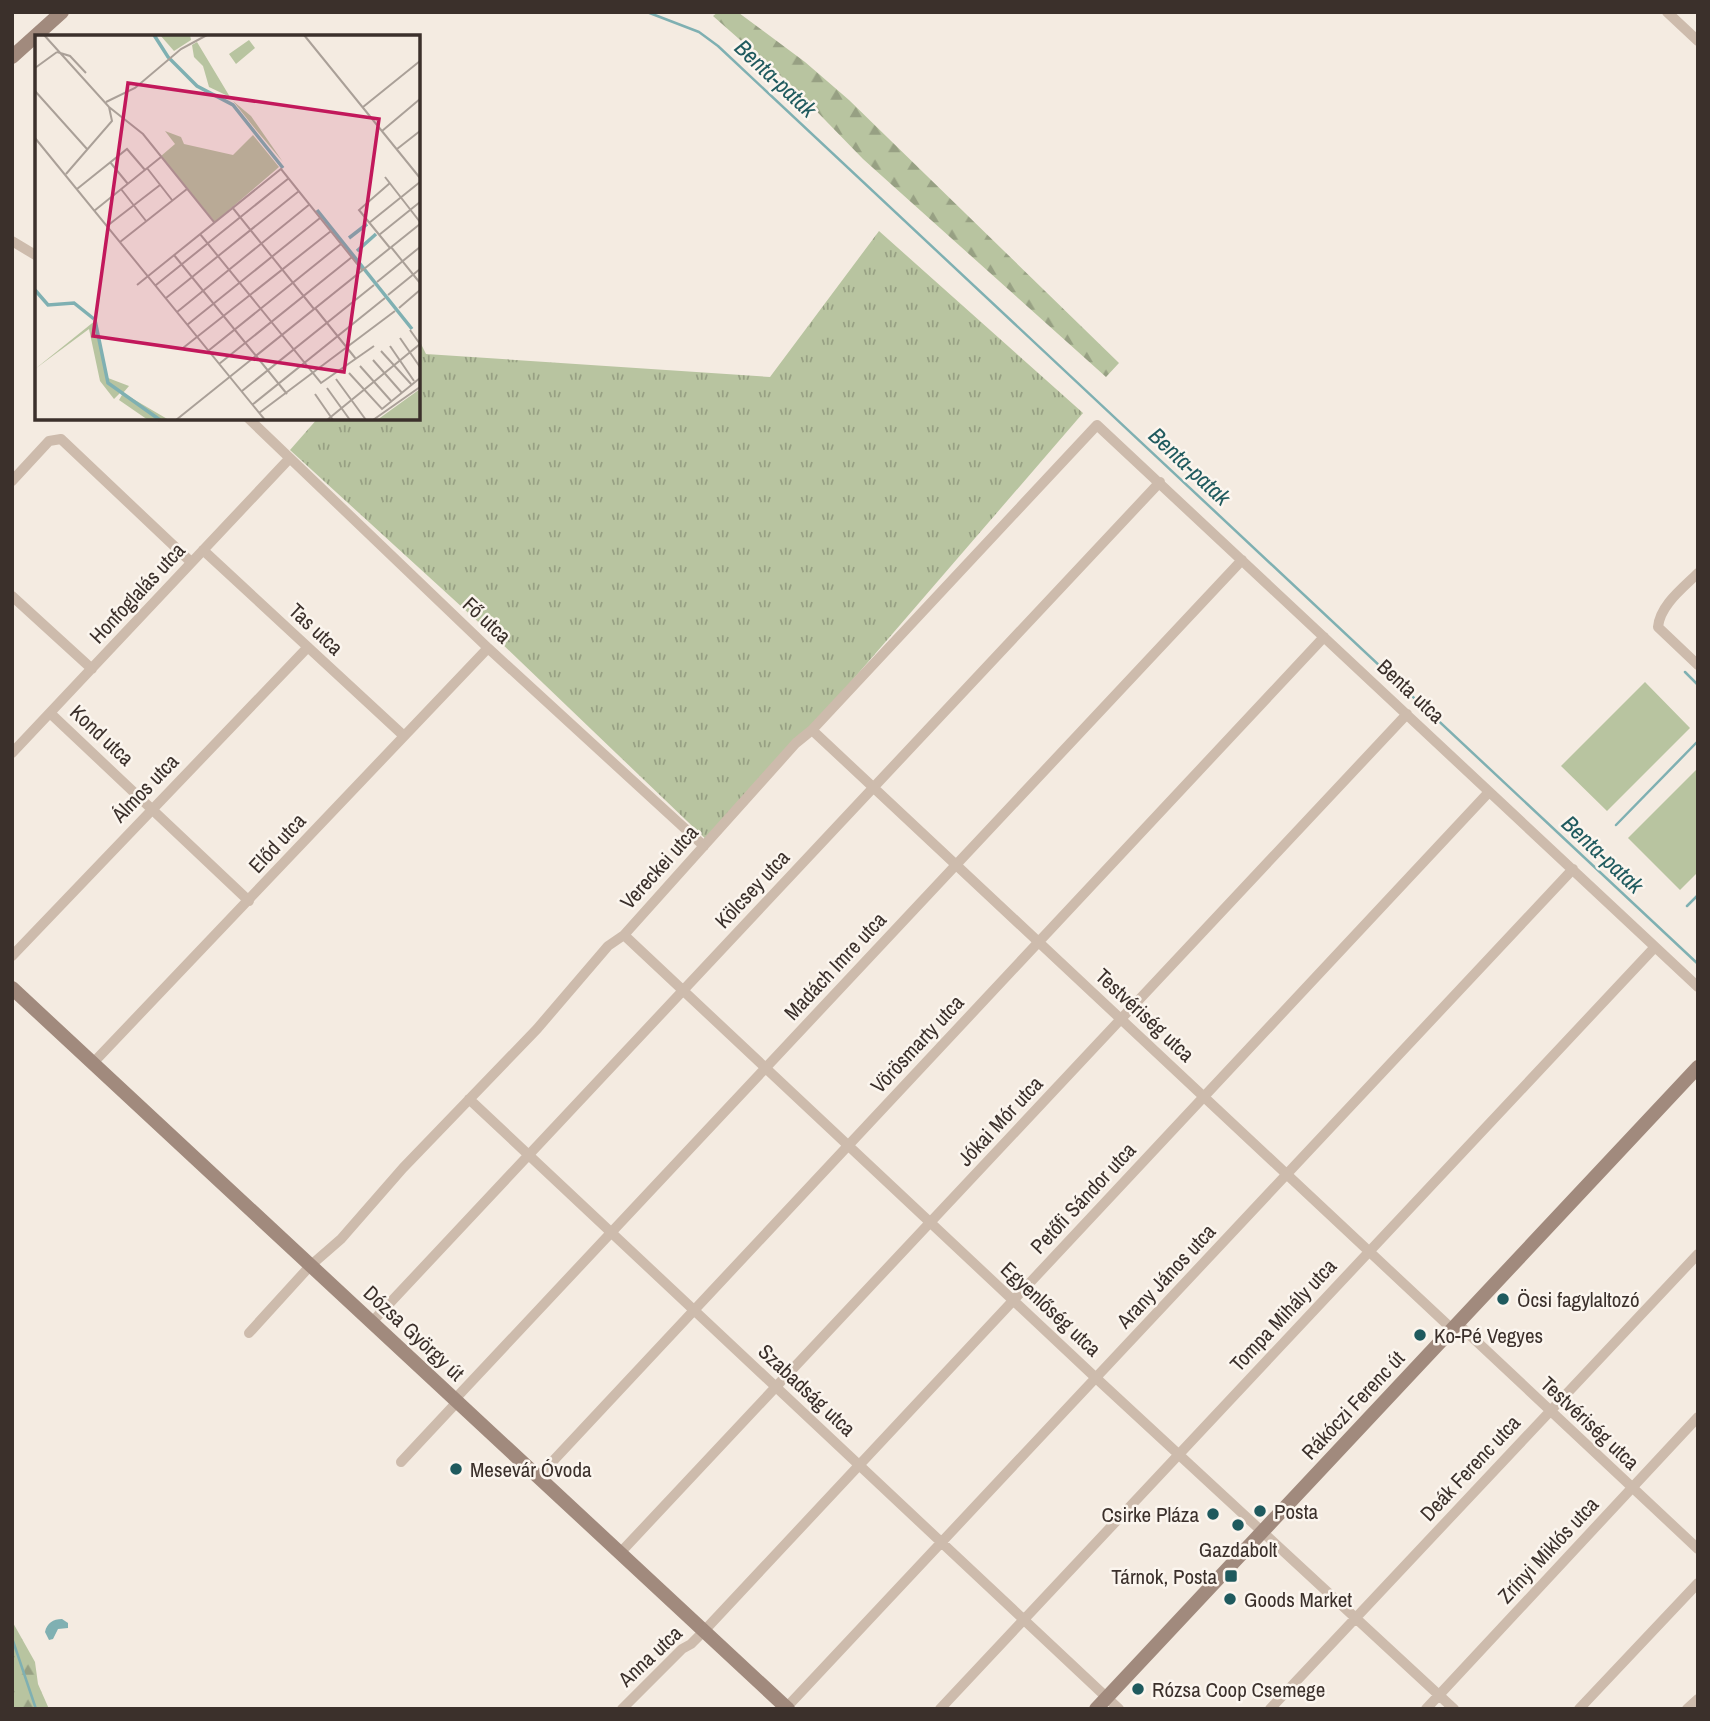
<svg xmlns="http://www.w3.org/2000/svg" width="1710" height="1721" font-family="'Archivo Narrow',sans-serif">
<defs>
<pattern id="grass-tufts" width="24" height="20" patternUnits="userSpaceOnUse" patternTransform="scale(1.75)"><rect width="24" height="20" fill="#b8c4a0"/><path d="M3 7l-1-3M5 7V3M7 7l1-3M15 17l-1-3M17 17v-4M19 17l1-3" fill="none" stroke="#97a083"/></pattern>
<pattern id="forest-firs" width="22" height="20" patternUnits="userSpaceOnUse" patternTransform="scale(1.75)"><rect width="22" height="20" fill="#b8c4a0"/><path d="M5 1l3.5 6h-7zM16 11l3.5 6h-7z" fill="#97a083"/></pattern>
</defs>
<rect width="100%" height="100%" fill="#f4ebe1"/>
<path fill="url(#grass-tufts)" d="M879 231 1083 413 711 844 498 640 290 450 318 418H418V338L426 354 770 377Z"/>
<path fill="url(#forest-firs)" d="M718 12 739 13 805 62 849 100 1119 363 1106 377 863 159 790 84 713 16Z
M12 1621 35 1662 38 1684 49 1709H12Z"/>
<path fill="#b8c4a0" d="M1645 682 1690 728 1607 811 1561 766Z
M1698 768V872L1680 890 1628 838Z"/>
<path fill="#7fb0b2" d="M62 1619 68 1623V1628L58 1629 53 1639 49 1640 45 1632C47 1623 53 1619 62 1619Z"/>
<g fill="none" stroke-linecap="round" stroke-linejoin="round">
<path stroke="#7fb0b2" stroke-width="2.5" d="M647 12 699 32 718 46 1698 964
M1685 672 1698 685
M1616 825 1698 741
M1687 906 1698 895
M12 1638 36 1709"/>
<path stroke="#cdbbac" stroke-width="10" d="M1667 12 1698 41
M12 241 37 256
M248 418 488 648 704 846
M12 481 49 441 61 439 191 562
M203 550 404 736
M1698 573C1683 588 1660 605 1658 627L1698 665
M12 596 92 669
M50 713 249 901
M812 730 1452 1329
M12 753 289 459
M624 935 1096 1378 1454 1709
M12 956 308 647
M93 1063 488 648
M469 1099 1119 1709
M372 1322 1160 482
M1457 1323 1698 1549
M249 1333 310 1266 341 1239 403 1168 537 1029 608 946 624 935 796 743 812 730 1097 425 1698 987
M455 1399 1242 560
M401 1462 458 1401
M538 1477 1324 637
M620 1553 1407 714
M786 1708 1573 869
M622 1709 682 1649 691 1644 704 1631 1489 792
M940 1709 1655 947
M1270 1709 1698 1254
M1426 1709 1698 1417
M1579 1709 1698 1583
M1687 1709 1698 1699"/>
<path stroke="#a18a7d" stroke-width="14" d="M12 57 62 12
M12 988 788 1709
M1096 1709 1698 1067"/>
</g>
<g fill="#1f5a5e" stroke="#fbf5ee" stroke-width="2.5">
<circle cx="1503" cy="1299" r="7"/>
<circle cx="1420" cy="1335" r="7"/>
<circle cx="456" cy="1469" r="7"/>
<circle cx="1260" cy="1511" r="7"/>
<circle cx="1213" cy="1514" r="7"/>
<circle cx="1238" cy="1525" r="7"/>
<rect x="1224" y="1569" width="14" height="14" rx="3.5"/>
<circle cx="1230" cy="1599" r="7"/>
<circle cx="1138" cy="1689" r="7"/>
</g>
<g text-anchor="middle" dominant-baseline="central" stroke-width="5" stroke-linejoin="round" paint-order="stroke">
<g font-size="21" fill="#3b302b" stroke="#fbf5ee">
<text transform="translate(137 593) rotate(-47)">Honfoglalás utca</text>
<text transform="translate(487 620) rotate(43)">Fő utca</text>
<text transform="translate(316 629) rotate(43)">Tas utca</text>
<text transform="translate(1411 691) rotate(43)">Benta utca</text>
<text transform="translate(102 735) rotate(43)">Kond utca</text>
<text transform="translate(145 788) rotate(-46)">Álmos utca</text>
<text transform="translate(277 843) rotate(-47)">Előd utca</text>
<text transform="translate(659 867) rotate(-48)">Vereckei utca</text>
<text transform="translate(752 889) rotate(-47)">Kölcsey utca</text>
<text transform="translate(835 966) rotate(-47)">Madách Imre utca</text>
<text transform="translate(1145 1015) rotate(43)">Testvériség utca</text>
<text transform="translate(917 1044) rotate(-47)">Vörösmarty utca</text>
<text transform="translate(1000 1121) rotate(-47)">Jókai Mór utca</text>
<text transform="translate(1083 1198) rotate(-47)">Petőfi Sándor utca</text>
<text transform="translate(1166 1276) rotate(-47)">Arany János utca</text>
<text transform="translate(1051 1309) rotate(43)">Egyenlőség utca</text>
<text transform="translate(1283 1315) rotate(-47)">Tompa Mihály utca</text>
<text transform="translate(414 1333) rotate(43)">Dózsa György út</text>
<text transform="translate(807 1390) rotate(43)">Szabadság utca</text>
<text transform="translate(1353 1405) rotate(-47)">Rákóczi Ferenc út</text>
<text transform="translate(1590 1423) rotate(43)">Testvériség utca</text>
<text transform="translate(1470 1468) rotate(-47)">Deák Ferenc utca</text>
<text transform="translate(1548 1550) rotate(-47)">Zrínyi Miklós utca</text>
<text transform="translate(650 1656) rotate(-43)">Anna utca</text>
</g>
<g font-size="21" fill="#3b302b" stroke="#fbf5ee" text-anchor="start">
<text x="1517" y="1299">Öcsi fagylaltozó</text>
<text x="1434" y="1335">Ko-Pé Vegyes</text>
<text x="470" y="1469">Mesevár Óvoda</text>
<text x="1274" y="1511">Posta</text>
<text x="1199" y="1514" text-anchor="end">Csirke Pláza</text>
<text x="1238" y="1549" text-anchor="middle">Gazdabolt</text>
<text x="1217" y="1576" text-anchor="end">Tárnok, Posta</text>
<text x="1244" y="1599">Goods Market</text>
<text x="1152" y="1689">Rózsa Coop Csemege</text>
</g>
<g font-size="23" font-style="italic" fill="#1f5a5e" stroke="#fbf5ee">
<text transform="translate(776 78) rotate(43)">Benta-patak</text>
<text transform="translate(1190 466) rotate(43)">Benta-patak</text>
<text transform="translate(1603 854) rotate(43)">Benta-patak</text>
</g>
</g>
<g transform="translate(35 35)">
<rect width="385" height="385" fill="#f4ebe1"/>
<path d="M125 0H155L156 5 139 16ZM214 5 220 13 201 29 194 19ZM130 96 146 102 149 109 198 120 218 100 244 132 180 187 126 121 140 109ZM385 354V385H342Z" fill="#b8c4a0"/>
<path d="M162 7 195 62 174 52 168 31 159 22 157 10ZM198 66 216 81 248 127 217 90ZM61 285 73 343 94 351 88 358 134 385H113L84 365 87 360 85 358 79 364 65 346 54 294 0 334Z" fill="#b8c4a0"/>
<path fill="none" stroke="#7fb0b2" stroke-width="3.5" d="M119 0 133 22 162 51 198 70 248 133M282 175 377 294M314 203 332 189M322 216 341 199M0 255 13 270 39 268 59 284M60 285 73 348 125 385"/>
<path fill="none" stroke="#aaa098" stroke-width="2" d="M9 0 74 72 108 99 179 187M269 0 385 143M22 17 35 21 51 38M0 33 22 17M0 56 52 114M71 67 100 53 146 14 172 0M328 72 385 26M347 96 385 64M0 103 230 385M362 114 385 96M75 127 93 149M112 133 137 165M31 139 77 86 74 72M350 142 385 187M355 148 324 175 355 213M42 154 92 114 110 135M86 154 111 186M197 172 279 274M59 176 126 122M334 188 385 147M72 191 125 150M165 199 286 348 339 311M344 200 385 167M85 207 152 154M356 212 385 248M139 220 252 359M342 247 385 212M102 250 246 134 327 235M121 250 254 143M353 260 385 234M131 263 264 156M280 273 321 324M364 273 385 255M142 277 275 169M152 290 285 183M365 303 385 332M355 311 379 346M148 313 296 196M173 316 306 209M346 316 376 349M338 325 367 358M184 329 317 222M325 331 357 367M314 338 347 374 385 343M301 344 331 385M292 353 315 385M207 356 339 250M280 359 298 385M217 370 350 263M224 378 360 276M141 385 385 189M292 385 385 309 375 295M338 385 385 352"/>
<path fill="#c2185b" fill-opacity="0.15" stroke="#c2185b" stroke-width="3.5" d="M93 48 344 84 309 337 58 301Z"/>
<rect width="385" height="385" fill="none" stroke="#3b302b" stroke-width="3.5"/>
</g>
<rect width="1710" height="1721" fill="none" stroke="#3b302b" stroke-width="28"/>
</svg>
